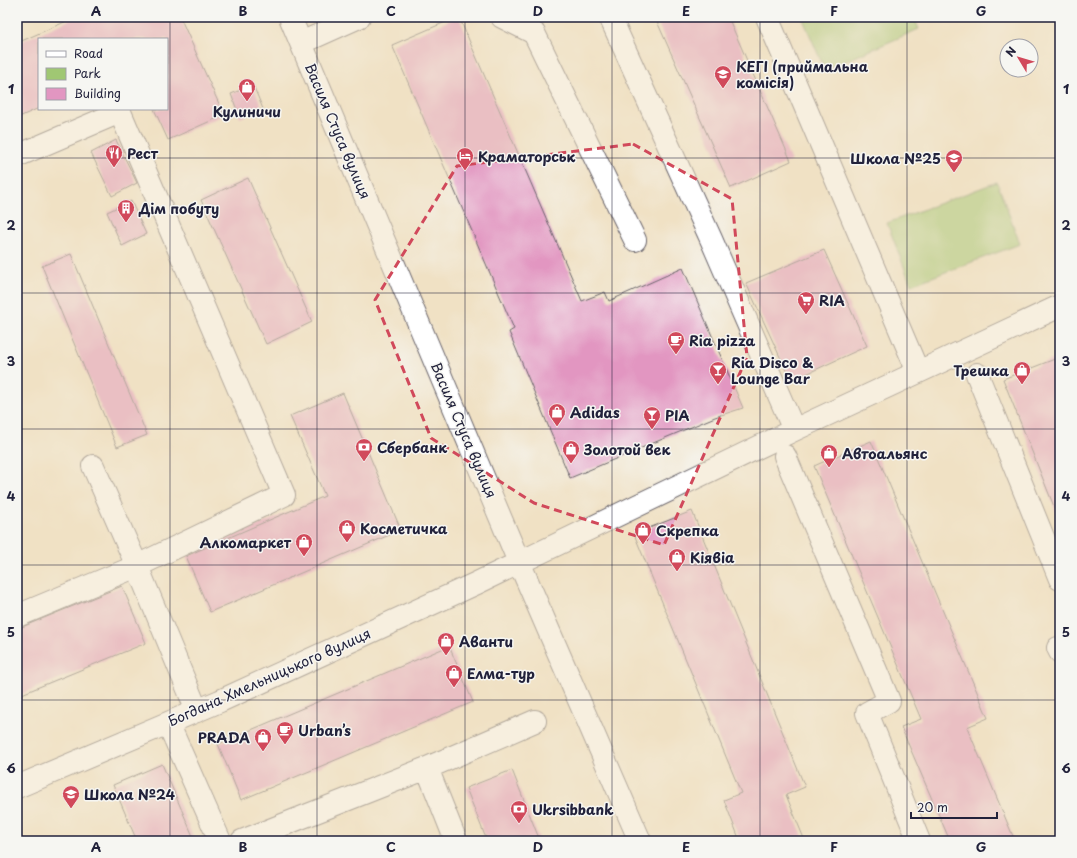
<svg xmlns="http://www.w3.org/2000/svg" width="1077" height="858" font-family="'Playpen Sans',sans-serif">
<rect width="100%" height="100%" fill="#f6f6f2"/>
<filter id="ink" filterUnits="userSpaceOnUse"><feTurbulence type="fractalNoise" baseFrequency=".025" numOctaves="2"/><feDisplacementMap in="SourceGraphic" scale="8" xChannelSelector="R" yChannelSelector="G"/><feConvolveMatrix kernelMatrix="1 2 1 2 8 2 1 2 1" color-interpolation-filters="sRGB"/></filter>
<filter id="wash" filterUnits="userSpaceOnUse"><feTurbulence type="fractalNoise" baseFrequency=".012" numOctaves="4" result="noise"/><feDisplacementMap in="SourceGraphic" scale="16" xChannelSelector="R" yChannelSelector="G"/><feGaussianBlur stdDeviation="0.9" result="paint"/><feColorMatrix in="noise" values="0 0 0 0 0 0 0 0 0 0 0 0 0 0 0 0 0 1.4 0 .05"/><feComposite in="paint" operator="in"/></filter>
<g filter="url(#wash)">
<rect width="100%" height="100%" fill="#f0e1c4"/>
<path fill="#a0c773" stroke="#617457" d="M802 17H914L919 29 825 70Z
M997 182 1020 244 911 285 887 223Z"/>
<g id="blocks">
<path fill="#e296c1" d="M76 17H180L224 115 168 140 154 109H167V39H39V108L17 118V43Z
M457 17H459L582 301 605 292 609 301 683 268 743 408 715 417 570 478 509 332 514 329 392 45Z
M655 17H728L791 161 731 188Z
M253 85 263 109 240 118 231 94Z
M116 140 137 183 112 196 91 153Z
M248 178 312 322 266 344 201 200Z
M131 201 146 234 122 246 107 212Z
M824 250 867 346 791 381 746 283Z
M71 254 147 435 117 447 42 266Z
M1060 357V519H1059L1003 379Z
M343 393 401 530 210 612 186 556 325 496 290 416Z
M871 441 988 718 967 727 1015 841H950L901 727 921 719 814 466Z
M692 511 805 787 786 795 805 841H740L724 800 741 793 634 534Z
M122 586 146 643 17 696V629Z
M449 646 473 702 241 800 218 744Z
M162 764 195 841H137L113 785Z
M512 770 540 841H487L466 788Z"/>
</g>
</g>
<g filter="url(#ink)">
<use href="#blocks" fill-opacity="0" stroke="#6a656b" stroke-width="1"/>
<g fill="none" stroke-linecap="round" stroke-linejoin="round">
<g stroke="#6a656b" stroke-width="24">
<path id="minor" d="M290 17 519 562 640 841
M502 17 534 33 635 240
M610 17 711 239 794 430
M767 17 918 372
M301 43 359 17
M17 156 120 112 284 495 137 566 17 616
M977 374 1060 579
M785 456 889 701 867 713 919 841
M93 466 137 566 197 711
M1060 648H1058L1060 652
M168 723 220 841
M427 768 456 841
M17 787 220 701 477 583 794 430 1060 306
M242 841 427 768 535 721"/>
</g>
<use href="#minor" stroke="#fff" stroke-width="22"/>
</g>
</g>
<path d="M0 0H1077V858H0ZM633 144 732 199 747 357 664 545 534 503 431 438 375 300 457 166Z" fill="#f0e1c4" fill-opacity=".55" fill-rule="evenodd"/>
<path fill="none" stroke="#d1495b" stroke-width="3" stroke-dasharray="8 5" stroke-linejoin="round" d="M633 144 732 199 747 357 664 545 534 503 431 438 375 300 457 166Z"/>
<path fill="none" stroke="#22223b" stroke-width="1" stroke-opacity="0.55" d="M170 17V841M317 17V841M465 17V841M612 17V841M760 17V841M907 17V841M17 158H1060M17 293H1060M17 429H1060M17 565H1060M17 700H1060"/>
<defs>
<g id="university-pin" transform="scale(0.9)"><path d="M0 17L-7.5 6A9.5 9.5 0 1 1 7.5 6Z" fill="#d1495b" stroke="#f6f6f2"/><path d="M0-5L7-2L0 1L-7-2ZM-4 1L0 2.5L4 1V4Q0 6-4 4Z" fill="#fff"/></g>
<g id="shop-pin" transform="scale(0.9)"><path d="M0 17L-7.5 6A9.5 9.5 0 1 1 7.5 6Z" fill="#d1495b" stroke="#f6f6f2"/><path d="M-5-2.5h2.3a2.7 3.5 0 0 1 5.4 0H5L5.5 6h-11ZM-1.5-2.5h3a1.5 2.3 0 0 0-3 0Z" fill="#fff"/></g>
<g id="restaurant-pin" transform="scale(0.9)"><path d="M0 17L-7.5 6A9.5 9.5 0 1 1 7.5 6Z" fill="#d1495b" stroke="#f6f6f2"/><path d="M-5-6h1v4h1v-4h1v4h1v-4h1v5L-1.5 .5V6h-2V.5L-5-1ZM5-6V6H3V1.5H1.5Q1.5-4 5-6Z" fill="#fff"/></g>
<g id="hotel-pin" transform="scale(0.9)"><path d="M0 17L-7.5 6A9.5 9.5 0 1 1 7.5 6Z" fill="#d1495b" stroke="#f6f6f2"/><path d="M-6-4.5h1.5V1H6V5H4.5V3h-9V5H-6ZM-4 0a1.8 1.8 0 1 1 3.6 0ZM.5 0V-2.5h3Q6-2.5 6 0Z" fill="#fff"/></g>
<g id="school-pin" transform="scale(0.9)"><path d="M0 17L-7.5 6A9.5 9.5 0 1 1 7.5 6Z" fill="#d1495b" stroke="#f6f6f2"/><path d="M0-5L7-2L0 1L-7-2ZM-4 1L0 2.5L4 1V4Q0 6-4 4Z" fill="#fff"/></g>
<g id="building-pin" transform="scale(0.9)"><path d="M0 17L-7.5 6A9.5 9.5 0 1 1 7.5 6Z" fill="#d1495b" stroke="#f6f6f2"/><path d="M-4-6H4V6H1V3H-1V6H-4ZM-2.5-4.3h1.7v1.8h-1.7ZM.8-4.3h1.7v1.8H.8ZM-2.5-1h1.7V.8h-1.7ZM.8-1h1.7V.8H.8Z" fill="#fff"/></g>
<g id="supermarket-pin" transform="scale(0.9)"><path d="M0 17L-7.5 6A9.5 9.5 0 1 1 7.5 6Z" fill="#d1495b" stroke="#f6f6f2"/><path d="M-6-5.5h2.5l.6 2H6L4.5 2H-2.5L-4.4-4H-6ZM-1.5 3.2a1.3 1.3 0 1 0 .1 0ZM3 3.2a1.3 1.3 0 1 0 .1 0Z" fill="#fff"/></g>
<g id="cafe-pin" transform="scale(0.9)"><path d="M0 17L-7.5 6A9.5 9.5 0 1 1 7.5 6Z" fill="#d1495b" stroke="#f6f6f2"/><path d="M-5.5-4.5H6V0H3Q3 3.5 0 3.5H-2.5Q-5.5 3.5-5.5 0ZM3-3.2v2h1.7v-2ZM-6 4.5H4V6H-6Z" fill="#fff"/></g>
<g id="bar-pin" transform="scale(0.9)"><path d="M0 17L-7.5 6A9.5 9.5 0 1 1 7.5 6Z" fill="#d1495b" stroke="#f6f6f2"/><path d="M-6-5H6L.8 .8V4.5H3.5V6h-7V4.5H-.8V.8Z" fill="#fff"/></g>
<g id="bank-pin" transform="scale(0.9)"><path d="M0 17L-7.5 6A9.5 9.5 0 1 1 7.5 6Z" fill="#d1495b" stroke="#f6f6f2"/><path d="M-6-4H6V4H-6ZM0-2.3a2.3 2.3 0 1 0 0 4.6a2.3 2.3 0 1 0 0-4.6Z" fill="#fff"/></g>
</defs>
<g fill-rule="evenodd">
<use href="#university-pin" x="723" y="74"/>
<use href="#shop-pin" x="247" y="87"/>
<use href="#restaurant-pin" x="114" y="153"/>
<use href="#hotel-pin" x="465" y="156"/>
<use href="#school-pin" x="954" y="158"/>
<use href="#building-pin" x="126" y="208"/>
<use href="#supermarket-pin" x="806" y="300"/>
<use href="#cafe-pin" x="676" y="340"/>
<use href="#bar-pin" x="718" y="370"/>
<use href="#shop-pin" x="1022" y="370"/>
<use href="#shop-pin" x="557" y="412"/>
<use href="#bar-pin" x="652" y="415"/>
<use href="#bank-pin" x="364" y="447"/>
<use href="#shop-pin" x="571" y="449"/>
<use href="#shop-pin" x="829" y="453"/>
<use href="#shop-pin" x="347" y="528"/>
<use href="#shop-pin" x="643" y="530"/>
<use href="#shop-pin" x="304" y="542"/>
<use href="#shop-pin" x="677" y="557"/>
<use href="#shop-pin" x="446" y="641"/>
<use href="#shop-pin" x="454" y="673"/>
<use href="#cafe-pin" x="285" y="730"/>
<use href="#shop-pin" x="263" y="737"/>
<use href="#school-pin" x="71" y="794"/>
<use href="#bank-pin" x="519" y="809"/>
</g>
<g text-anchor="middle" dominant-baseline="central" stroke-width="3" stroke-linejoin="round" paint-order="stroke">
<g font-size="14" font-weight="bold" fill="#22223b" stroke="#f6f6f2" text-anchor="start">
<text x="736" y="66">КЕГІ (приймальна<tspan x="736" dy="16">комісія)</tspan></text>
<text x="247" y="111" text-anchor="middle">Кулиничи</text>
<text x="127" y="153">Рест</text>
<text x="478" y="156">Краматорськ</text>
<text x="941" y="158" text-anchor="end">Школа №25</text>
<text x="139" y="208">Дім побуту</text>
<text x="819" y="300">RIA</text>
<text x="689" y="340">Ria pizza</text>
<text x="731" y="362">Ria Disco &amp;<tspan x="731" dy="16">Lounge Bar</tspan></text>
<text x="1009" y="370" text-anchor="end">Трешка</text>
<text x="570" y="412">Adidas</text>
<text x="665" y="415">РІА</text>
<text x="377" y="447">Сбербанк</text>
<text x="584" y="449">Золотой век</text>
<text x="842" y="453">Автоальянс</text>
<text x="360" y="528">Косметичка</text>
<text x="656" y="530">Скрепка</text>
<text x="291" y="542" text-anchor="end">Алкомаркет</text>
<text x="690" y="557">Кіявіа</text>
<text x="459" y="641">Аванти</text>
<text x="467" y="673">Елма-тур</text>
<text x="298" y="730">Urban’s</text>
<text x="250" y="737" text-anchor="end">PRADA</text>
<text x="84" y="794">Школа №24</text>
<text x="532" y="809">Ukrsibbank</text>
</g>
<g font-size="14" fill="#22223b" stroke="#f6f6f2">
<text transform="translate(338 131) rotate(67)">Василя Стуса вулиця</text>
<text transform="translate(464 430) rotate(67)">Василя Стуса вулиця</text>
<text transform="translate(269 677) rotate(-24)">Богдана Хмельницького вулиця</text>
</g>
</g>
<rect width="1077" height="858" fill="none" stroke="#f6f6f2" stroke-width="44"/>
<rect x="38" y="38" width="130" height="72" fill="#f6f6f2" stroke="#a1a1a9"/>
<rect x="46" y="51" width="20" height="6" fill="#ffffff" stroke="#a1a1a9"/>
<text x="74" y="58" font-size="12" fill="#22223b">Road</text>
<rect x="46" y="68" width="20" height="12" fill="#a0c773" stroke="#a1a1a9"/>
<text x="74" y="78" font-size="12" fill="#22223b">Park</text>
<rect x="46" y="88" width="20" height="12" fill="#e296c1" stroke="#a1a1a9"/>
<text x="74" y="98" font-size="12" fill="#22223b">Building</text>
<g transform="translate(1019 58) rotate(308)"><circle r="19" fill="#f6f6f2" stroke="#a1a1a9"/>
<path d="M0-3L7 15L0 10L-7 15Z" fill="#d1495b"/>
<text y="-6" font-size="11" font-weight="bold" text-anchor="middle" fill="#22223b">N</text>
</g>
<path d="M911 812v6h86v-6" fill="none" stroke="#22223b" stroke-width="2"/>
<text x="917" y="812" font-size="12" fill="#22223b" stroke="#f6f6f2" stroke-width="3" paint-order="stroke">20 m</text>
<rect x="22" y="22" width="1033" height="814" fill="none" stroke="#22223b" stroke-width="1.5"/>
<g font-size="13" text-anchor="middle" font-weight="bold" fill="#22223b">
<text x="96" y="16">A</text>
<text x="243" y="16">B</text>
<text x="391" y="16">C</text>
<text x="538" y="16">D</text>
<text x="686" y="16">E</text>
<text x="834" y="16">F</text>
<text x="981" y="16">G</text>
<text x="11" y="94">1</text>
<text x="1066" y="94">1</text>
<text x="11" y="230">2</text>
<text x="1066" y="230">2</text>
<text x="11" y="366">3</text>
<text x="1066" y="366">3</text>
<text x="11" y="501">4</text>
<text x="1066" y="501">4</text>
<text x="11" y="637">5</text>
<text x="1066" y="637">5</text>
<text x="11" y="773">6</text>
<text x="1066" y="773">6</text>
<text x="96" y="852">A</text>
<text x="243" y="852">B</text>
<text x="391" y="852">C</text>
<text x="538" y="852">D</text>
<text x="686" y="852">E</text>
<text x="834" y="852">F</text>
<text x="981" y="852">G</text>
</g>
</svg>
